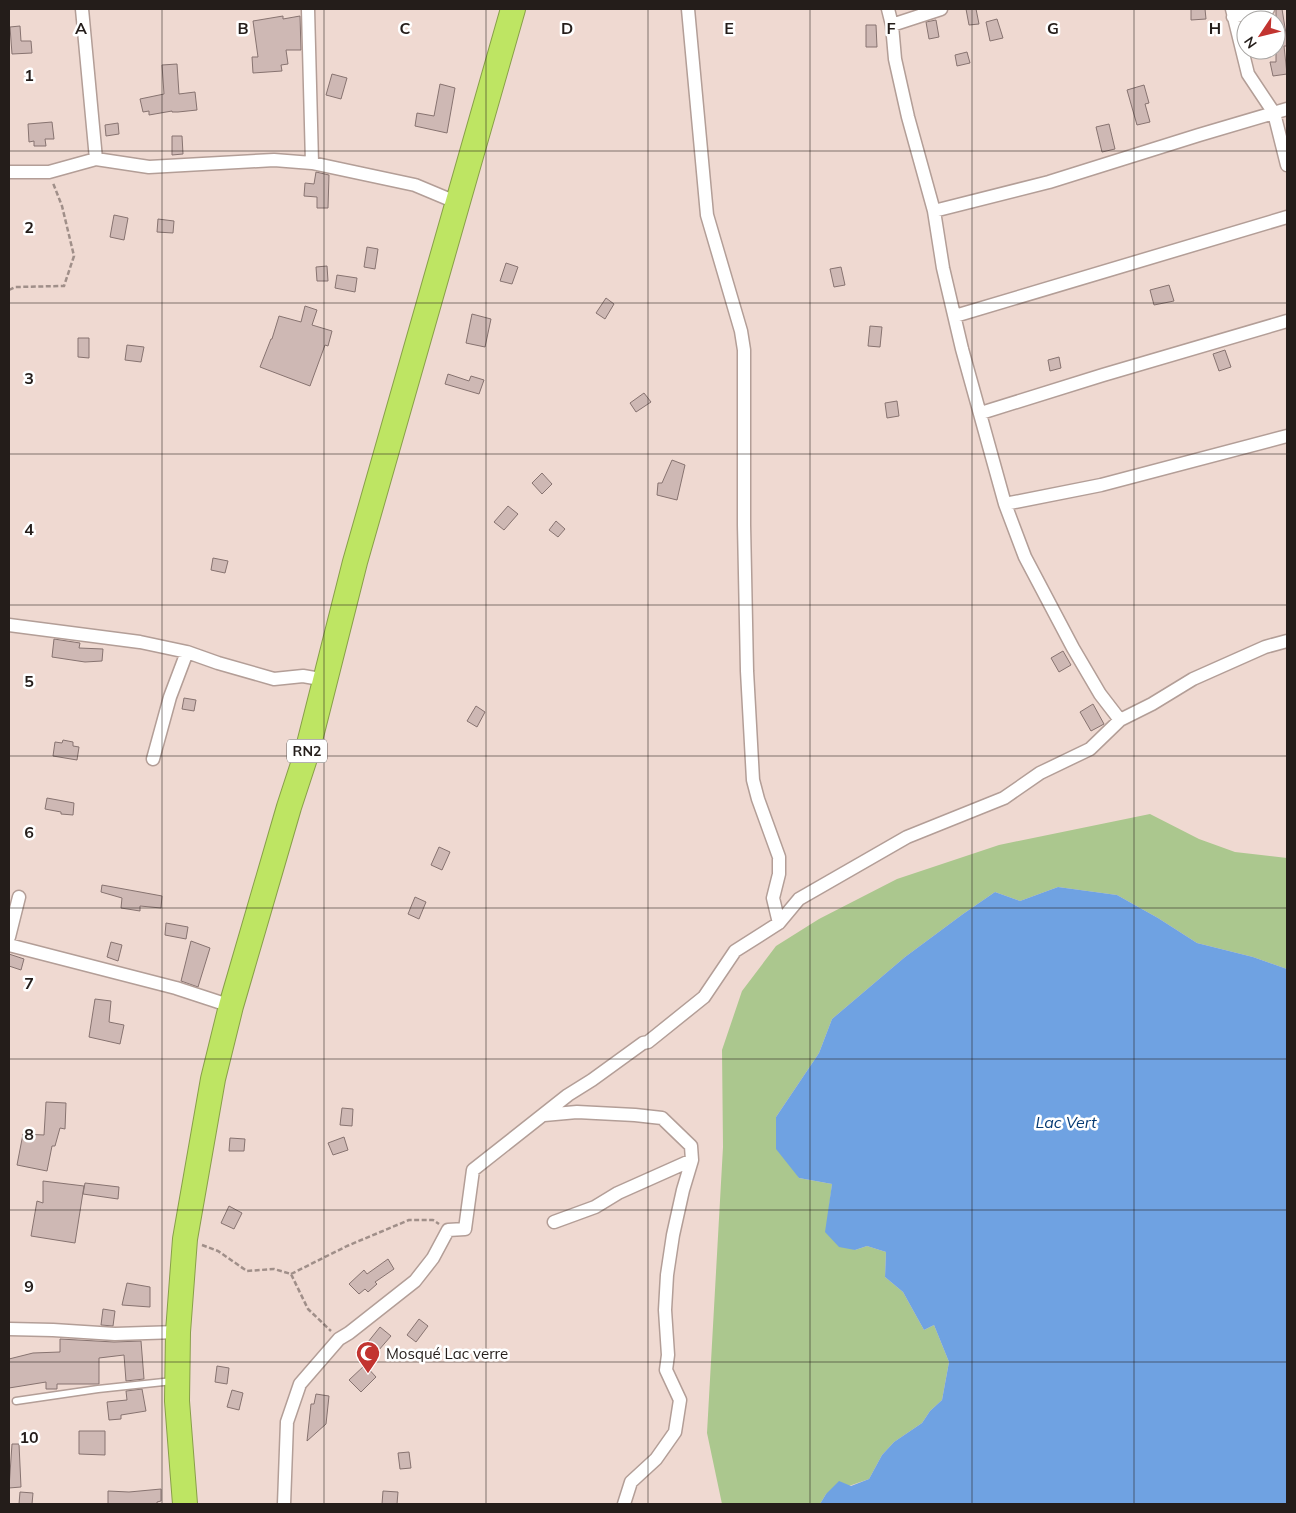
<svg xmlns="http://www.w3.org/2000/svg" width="1296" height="1513" font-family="Mulish,sans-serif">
<rect width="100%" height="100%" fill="#efd9d1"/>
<path fill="#abc78e" d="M1150 814 1199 839 1235 852 1287 858V969L1253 957 1197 943 1158 918 1117 895 1058 887 1020 901 995 892 963 914 905 957 832 1019 819 1053 776 1117 799 1178 832 1184 826 1232 855 1250 867 1246 886 1252 885 1277 903 1292 924 1330 934 1325 949 1362 942 1400 930 1411 922 1423 894 1442 882 1455 869 1479 826 1494 820 1504H722L707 1433 723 1147 722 1050 742 991 776 946 819 919 897 879 999 845Z"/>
<path fill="#6fa2e2" d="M1058 887 1117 895 1158 918 1197 943 1253 957 1287 969V1504H820L826 1494 839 1481 851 1486 869 1479 882 1455 894 1442 922 1423 930 1411 942 1400 949 1362 934 1325 924 1330 903 1292 885 1277 886 1252 867 1246 855 1250 839 1247 825 1232 832 1184 799 1178 776 1149V1117L819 1053 832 1019 905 957 963 914 995 892 1020 901Z"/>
<path fill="#ceb8b4" stroke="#877370" d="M966 9H976L979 24 969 25Z
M1191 9H1205L1206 19 1191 20Z
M1276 9H1282L1287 40V46H1284L1287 74 1273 76 1270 62H1276Z
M283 16V19L300 16 301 50H286L288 64 281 65 282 71 253 73 252 57H258L253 21Z
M997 19 1003 38 990 41 986 22Z
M936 20 939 37 929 39 926 22Z
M866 25H876L877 47H866Z
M20 26 21 41H31L32 53 12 54 10 27Z
M967 52 970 63 957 66 955 55Z
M177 64 179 94 195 92 197 110 178 112H172V111L149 115V111L143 112 140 99 164 94 162 65Z
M332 74 347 78 341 99 326 95Z
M440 84 455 88 447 133 415 126 417 113 434 116Z
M1144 85 1149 103 1145 104 1150 122 1137 125 1127 90Z
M52 122 54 139H45L46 146H34V141L29 142 28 124Z
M118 123 119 134 106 136 105 125Z
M1109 124 1115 149 1102 152 1096 127Z
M172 136H182L183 154 172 155Z
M316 172 329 175 328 208H317V197L304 196 305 183 314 184Z
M114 215 128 218 124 240 110 237Z
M158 219 174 221 173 233 157 232Z
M367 247 378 249 375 269 364 267Z
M506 263 518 267 512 284 500 281Z
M327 266 328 281H317L316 267Z
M841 267 845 285 834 287 830 269Z
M337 275 357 278 355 292 335 288Z
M1169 285 1174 301 1154 305 1150 290Z
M606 298 614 304 605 319 596 313Z
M305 306 317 310 312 325 332 331 328 346 325 345 310 386 260 367 271 339H272L279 316 301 322Z
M472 314 491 319 485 347 466 343Z
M870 326 882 327 880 347 868 346Z
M78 338H89V358L78 357Z
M127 345 144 347 141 362 125 360Z
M1225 350 1231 367 1219 371 1213 354Z
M1059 357 1061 368 1050 371 1048 360Z
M448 374 469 381 471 376 484 380 479 394 445 384Z
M644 393 651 402 636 412 630 403Z
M897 401 899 416 887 418 885 403Z
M672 460 685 465 677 500 657 495 658 483H662Z
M542 473 552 484 542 494 532 483Z
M508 506 518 514 504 530 494 522Z
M556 521 565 529 558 537 549 530Z
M213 558 228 561 225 573 211 570Z
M54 639 80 643 79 648 103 649 102 661 85 662 52 657Z
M1063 651 1071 665 1059 672 1051 658Z
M184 698 196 700 194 711 182 709Z
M1093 704 1104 724 1091 731 1080 712Z
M476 706 485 712 477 727 467 721Z
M63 740 73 742V746L79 747 77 760 53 756 55 742 62 743Z
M47 798 74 803 73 815 61 814V812L45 809Z
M439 847 450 852 442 870 431 865Z
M102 885 162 896 161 908 140 906V911L121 908 122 898 101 892Z
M415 897 426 902 419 919 408 914Z
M166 923 188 927 186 939 165 935Z
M191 941 210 948 198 987 181 981Z
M111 942 122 945 118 961 107 957Z
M9 954 24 959 21 970 9 966Z
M95 999 111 1001 109 1022 124 1025 120 1044 89 1037Z
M46 1102 66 1103 65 1129 60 1128 55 1146H52L47 1171 17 1165 23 1134 44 1135Z
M342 1108 353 1109 352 1126 340 1125Z
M344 1137 348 1150 333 1155 328 1143Z
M230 1138 245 1139 244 1151H229Z
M43 1181 84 1186 75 1243 31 1236 37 1201 43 1203Z
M85 1183 119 1187 118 1199 83 1194Z
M229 1206 242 1213 234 1229 221 1223Z
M388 1259 394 1269 375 1282 377 1284 368 1292 365 1289 359 1294 349 1284 364 1270 367 1274Z
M127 1283 150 1287V1307L122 1305Z
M103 1309 115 1311 113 1326 101 1325Z
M419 1319 428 1326 416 1342 407 1335Z
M380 1327 391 1336 378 1351 368 1342Z
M60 1339 114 1342 141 1341 144 1379 126 1381 124 1355 99 1358V1384H57V1389H46V1382L9 1388V1359L33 1353 60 1352Z
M365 1365 376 1377 361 1392 349 1380Z
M217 1366 229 1368 227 1384 215 1382Z
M142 1389 146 1411 121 1415V1419L109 1420 107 1402 127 1400 126 1391Z
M232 1390 243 1393 239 1410 227 1407Z
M316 1394 329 1396 326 1424 307 1441 311 1404H314Z
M79 1431H105V1455L79 1454Z
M12 1444H19L21 1487 9 1488Z
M409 1452 411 1468 400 1469 398 1453Z
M161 1489V1501L157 1502V1504H108V1491L129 1492Z
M383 1491 398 1492 397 1504H382Z
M20 1492 33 1493 32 1504H19Z"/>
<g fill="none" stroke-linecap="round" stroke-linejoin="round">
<g stroke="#b39e97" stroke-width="9">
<path id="lane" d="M16 1401 98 1389 173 1381"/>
</g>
<g stroke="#b39e97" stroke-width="15">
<path id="street" d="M82 9 96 159
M308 9 312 163
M688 9 707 215 741 331 744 350V525L747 671 753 780 758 799 779 857V874L773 898 779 923
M888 9 892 25 895 59 908 117 934 211 943 268 962 349 1005 504 1025 557 1073 648 1100 694 1120 720
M1232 9 1248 74 1274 113 1287 165
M1233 17 1268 9
M892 25 941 9
M9 172H49L96 159 149 167 274 160 312 163 415 185 458 203
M934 211 1049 182 1199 135 1287 109
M955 316 1287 217
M981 413 1103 375 1287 321
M1005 504 1101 485 1287 436
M9 625 140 642 187 652 218 663 274 679 303 676 326 680
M153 759 170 697 187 652
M9 937 19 897
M9 945 176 988 231 1006
M544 1115 577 1112 635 1115 662 1118 691 1146 692 1160 683 1190 673 1235 667 1275 665 1310 668 1355 666 1370 680 1400 675 1432 656 1459 631 1482 624 1504
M554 1222 595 1207 618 1193 692 1160
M9 1329 53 1330 115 1334 178 1332
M284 1504 287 1422 300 1384 339 1339 349 1333 415 1281 433 1258 448 1230 465 1229 473 1170 568 1095 592 1080 643 1043 648 1042 704 997 735 951 779 923 799 899 907 837 1004 798 1040 773 1090 749 1120 720 1152 704 1193 679 1265 647 1287 641"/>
</g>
<g stroke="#889f49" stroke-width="26">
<path id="highway" d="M185 1504 177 1401 178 1332 185 1239 213 1079 231 1006 289 807 307 752 355 562 513 9"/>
</g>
<path stroke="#a08f89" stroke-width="2.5" stroke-dasharray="5 2.5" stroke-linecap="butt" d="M9 290 15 287 64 286 74 256 62 206 53 183
M202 1245 218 1251 247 1271 274 1269 291 1274 308 1309 331 1331
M291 1274 347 1246 409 1220H433L439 1224"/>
<use href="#lane" stroke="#fff" stroke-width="6"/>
<use href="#street" stroke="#fff" stroke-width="12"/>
<use href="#highway" stroke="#bee563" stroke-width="24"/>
</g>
<path fill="none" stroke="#241d1a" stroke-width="1" stroke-opacity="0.55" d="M162 9V1504M324 9V1504M486 9V1504M648 9V1504M810 9V1504M972 9V1504M1134 9V1504M9 151H1287M9 303H1287M9 454H1287M9 605H1287M9 756H1287M9 908H1287M9 1059H1287M9 1210H1287M9 1362H1287"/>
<defs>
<g id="mosque-pin" transform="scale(1.25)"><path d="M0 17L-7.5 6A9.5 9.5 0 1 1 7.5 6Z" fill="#c23430" stroke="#fff"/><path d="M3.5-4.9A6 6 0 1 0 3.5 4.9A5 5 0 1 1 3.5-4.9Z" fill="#fff"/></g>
</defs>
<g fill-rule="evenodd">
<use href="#mosque-pin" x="368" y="1353"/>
</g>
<g text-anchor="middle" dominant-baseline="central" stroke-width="5" stroke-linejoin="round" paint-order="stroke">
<rect fill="#fff" stroke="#66615f" stroke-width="1" x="287" y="739.5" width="40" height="23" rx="4"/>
<g font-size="14" font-weight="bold" fill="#241d1a">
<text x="307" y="751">RN2</text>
</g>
<g font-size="15" fill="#241d1a" stroke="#fff" text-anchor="start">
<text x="386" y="1353">Mosqué Lac verre</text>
</g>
<g font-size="16" font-style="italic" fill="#073c75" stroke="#fff">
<text x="1066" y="1122">Lac Vert</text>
</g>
</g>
<g font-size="16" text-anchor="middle" font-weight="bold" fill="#241d1a" stroke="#fff" stroke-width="5" stroke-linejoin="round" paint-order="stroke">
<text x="81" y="34">A</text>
<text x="243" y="34">B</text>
<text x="405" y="34">C</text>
<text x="567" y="34">D</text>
<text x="729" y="34">E</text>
<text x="891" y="34">F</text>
<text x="1053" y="34">G</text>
<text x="1215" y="34">H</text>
<text x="29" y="81">1</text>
<text x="29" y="233">2</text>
<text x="29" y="384">3</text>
<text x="29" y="535">4</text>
<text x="29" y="687">5</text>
<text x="29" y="838">6</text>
<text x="29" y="989">7</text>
<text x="29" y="1140">8</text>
<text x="29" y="1292">9</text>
<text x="29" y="1443">10</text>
</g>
<rect width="1296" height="1513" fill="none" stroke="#241d1a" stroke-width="20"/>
<g transform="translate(1261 35) rotate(235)"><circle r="24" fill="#ffffff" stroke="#a7a5a3"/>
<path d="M0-4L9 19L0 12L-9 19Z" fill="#c23430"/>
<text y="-8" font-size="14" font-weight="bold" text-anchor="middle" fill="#241d1a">N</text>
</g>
</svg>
